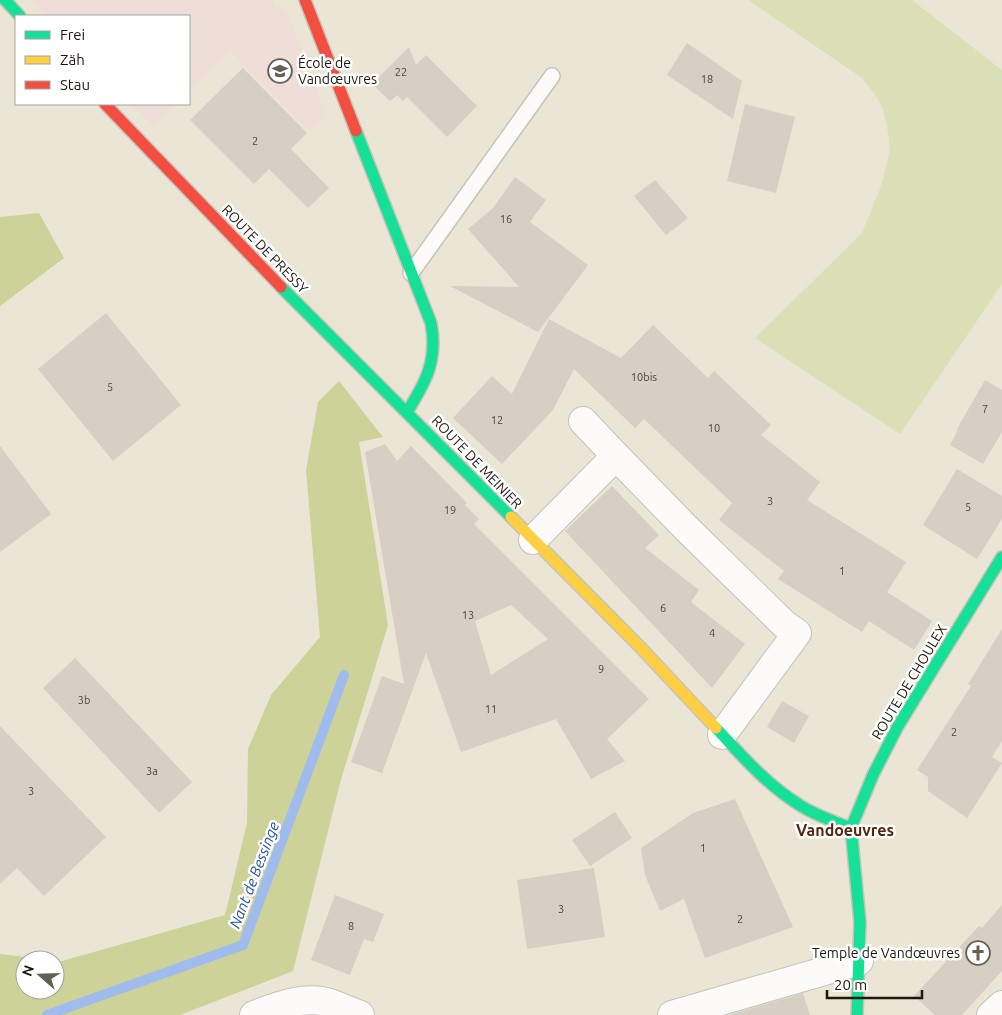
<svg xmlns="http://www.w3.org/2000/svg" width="1002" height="1015" font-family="Ubuntu,sans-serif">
<rect width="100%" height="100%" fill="#ebe5d5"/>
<path fill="#efddd8" d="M30 0H273L276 7 286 9 326 115 310 131 230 51 189 92V16H46Z
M131 104H177L154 127Z"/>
<path fill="#dce0b6" d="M748 0H912L1002 70V284L900 434 755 338 862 233 882 184 890 150 887 126 883 109 876 96 862 78Z"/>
<path fill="#cdd398" d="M39 213 64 258 0 306V217Z
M339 381 383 437 359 442 388 625 340 783 293 971 180 1015H0V954L50 960H25V990H55V961H62L225 915 247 823 248 749 271 695 320 637 306 470 318 402Z"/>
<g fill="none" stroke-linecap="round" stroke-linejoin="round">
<path stroke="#a0bced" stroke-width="10" d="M47 1015 243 945 344 675"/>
</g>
<path fill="#d7cec4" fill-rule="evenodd" d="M687 43 742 81 733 119 667 75Z
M409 47 416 65 426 55 477 106 447 137 407 97 403 101 397 95 390 101 372 84Z
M243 68 307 133 291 149 329 188 308 208 269 169 254 184 190 120Z
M745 104 795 117 776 193 727 181Z
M515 177 546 200 530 222 588 265 538 332 450 286 519 287 468 229 493 208Z
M655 180 688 218 666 235 634 196Z
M106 313 181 405 113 461 38 369Z
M549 319 621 358 653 325 708 378 714 371 771 425 761 435 820 482 807 500 906 562 887 592 932 621 914 650 869 621 862 632 778 579 784 571 719 520 732 503 644 419 635 428 574 369 553 410 502 464 453 418 492 376 512 394Z
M985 380 1002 390V432L983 464 950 445 958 430 957 429Z
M385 444 397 461 411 446 467 503 465 505 479 519 474 524 649 699 607 739 625 761 591 779 556 719 461 752 426 653 382 773 351 762 382 676 404 684 365 452ZM511 605 548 639 491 675 475 621Z
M0 446 51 514 0 552Z
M957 469 1002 496V519L977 559 923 525Z
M612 486 659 535 645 548 699 590 691 602 745 644 712 688 565 531Z
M1002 629V741L992 757 1002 763 967 818 928 791V777L917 770 971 686 968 684Z
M75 658 192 782 159 813 43 688Z
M782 701 809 716 794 743 767 727Z
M0 726 106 837 44 896 17 868 0 884Z
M735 799 793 927 705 958 684 899 660 911 645 875 641 848 693 813Z
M615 812 632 838 590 866 572 840Z
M594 868 605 937 527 949 517 880Z
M335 895 384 914 373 942 364 939 350 975 311 960Z
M1002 905V971L962 1015H935L914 996 979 926 982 928Z
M803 993 810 1015H729Z"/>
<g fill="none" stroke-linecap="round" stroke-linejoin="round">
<g stroke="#c7c3b7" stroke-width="18">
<path id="lane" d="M411 273 552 76"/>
</g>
<g stroke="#c7c3b7" stroke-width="30">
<path id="street" d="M583 421 616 456
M533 540 616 456 687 529 784 624 797 633 722 735
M254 1015C278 1006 305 995 330 1003 340 1007 350 1011 360 1015
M672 1015 859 961
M991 1015 1002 1005"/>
</g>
<g stroke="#c7c3b7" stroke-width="14">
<path id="fast" d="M5 0 20 16
M356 131 431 323C438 360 426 382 407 412
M281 287 511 517
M716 728C741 755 766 784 798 804 814 815 833 821 851 828
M857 1015 860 922 851 828 873 775 898 726 1002 557"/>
</g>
<g stroke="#c7c3b7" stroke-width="14">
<path id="slow" d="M511 517 641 648 716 728"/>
</g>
<g stroke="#c7c3b7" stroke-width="14">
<path id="jam" d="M305 0 356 131
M105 104 281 287"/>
</g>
<use href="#lane" stroke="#fcfbf9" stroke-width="15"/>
<use href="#street" stroke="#fcfbf9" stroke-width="28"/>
<use href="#fast" stroke="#16e098" stroke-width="11"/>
<use href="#slow" stroke="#ffcf43" stroke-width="11"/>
<use href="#jam" stroke="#f24e42" stroke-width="11"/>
</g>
<defs>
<g id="school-ring" transform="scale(1.25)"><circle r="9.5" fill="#fff" stroke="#646054" stroke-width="1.5"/><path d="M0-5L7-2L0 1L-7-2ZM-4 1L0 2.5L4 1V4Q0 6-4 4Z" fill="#646054"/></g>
<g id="church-ring" transform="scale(1.25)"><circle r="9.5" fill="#fff" stroke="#646054" stroke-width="1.5"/><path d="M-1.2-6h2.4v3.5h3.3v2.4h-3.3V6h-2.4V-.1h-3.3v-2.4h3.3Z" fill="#646054"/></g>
</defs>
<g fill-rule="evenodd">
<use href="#school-ring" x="280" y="71"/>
<use href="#church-ring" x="978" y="953"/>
</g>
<g text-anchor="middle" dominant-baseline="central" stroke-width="5" stroke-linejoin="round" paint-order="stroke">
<g font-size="11" fill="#4b463c">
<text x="401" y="72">22</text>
<text x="707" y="79">18</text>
<text x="255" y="141">2</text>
<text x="506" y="219">16</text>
<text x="644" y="377">10bis</text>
<text x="110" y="387">5</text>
<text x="985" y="409">7</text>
<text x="497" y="420">12</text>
<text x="714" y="428">10</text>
<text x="770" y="501">3</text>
<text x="968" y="507">5</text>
<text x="450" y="510">19</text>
<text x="842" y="571">1</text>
<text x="663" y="608">6</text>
<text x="468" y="615">13</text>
<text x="712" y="633">4</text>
<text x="601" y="669">9</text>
<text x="84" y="700">3b</text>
<text x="491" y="709">11</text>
<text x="954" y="732">2</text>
<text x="152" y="771">3a</text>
<text x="31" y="791">3</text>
<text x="703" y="848">1</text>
<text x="561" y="909">3</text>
<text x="740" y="919">2</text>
<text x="351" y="926">8</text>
</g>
<g font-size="14" fill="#1c180e" stroke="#fff" text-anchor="start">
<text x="298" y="63">École de<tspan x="298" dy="16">Vandœuvres</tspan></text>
<text x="960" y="953" text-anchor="end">Temple de Vandœuvres</text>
</g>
<g font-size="14" fill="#1c180e" stroke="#fff">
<text transform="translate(265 249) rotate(46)">ROUTE DE PRESSY</text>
<text transform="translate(477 462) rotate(46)">ROUTE DE MEINIER</text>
<text transform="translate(909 682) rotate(-59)">ROUTE DE CHOULEX</text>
</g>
<g font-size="15" font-style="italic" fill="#2151a8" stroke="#fff">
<text transform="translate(254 875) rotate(-69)">Nant de Bessinge</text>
</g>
<g font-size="16" font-weight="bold" fill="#56260d" stroke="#fff">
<text x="845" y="830">Vandoeuvres</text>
</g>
</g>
<rect x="15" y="15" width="175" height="90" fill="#ffffff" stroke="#a4a39f"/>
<rect x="25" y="31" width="25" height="8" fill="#16e098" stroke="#a4a39f"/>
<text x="60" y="40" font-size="15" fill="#1c180e">Frei</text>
<rect x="25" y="56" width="25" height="8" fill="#ffcf43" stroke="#a4a39f"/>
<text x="60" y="65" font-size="15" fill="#1c180e">Zäh</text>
<rect x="25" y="81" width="25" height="8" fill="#f24e42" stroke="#a4a39f"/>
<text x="60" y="90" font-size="15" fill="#1c180e">Stau</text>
<g transform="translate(40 975) rotate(290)"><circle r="24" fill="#ffffff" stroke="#a4a39f"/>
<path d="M0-4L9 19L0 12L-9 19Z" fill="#646054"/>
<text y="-8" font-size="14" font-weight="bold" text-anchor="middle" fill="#1c180e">N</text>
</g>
<path d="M827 990v8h95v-8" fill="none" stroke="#1c180e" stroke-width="2.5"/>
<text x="834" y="990" font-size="15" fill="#1c180e" stroke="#ffffff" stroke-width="4" paint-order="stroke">20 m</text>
</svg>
